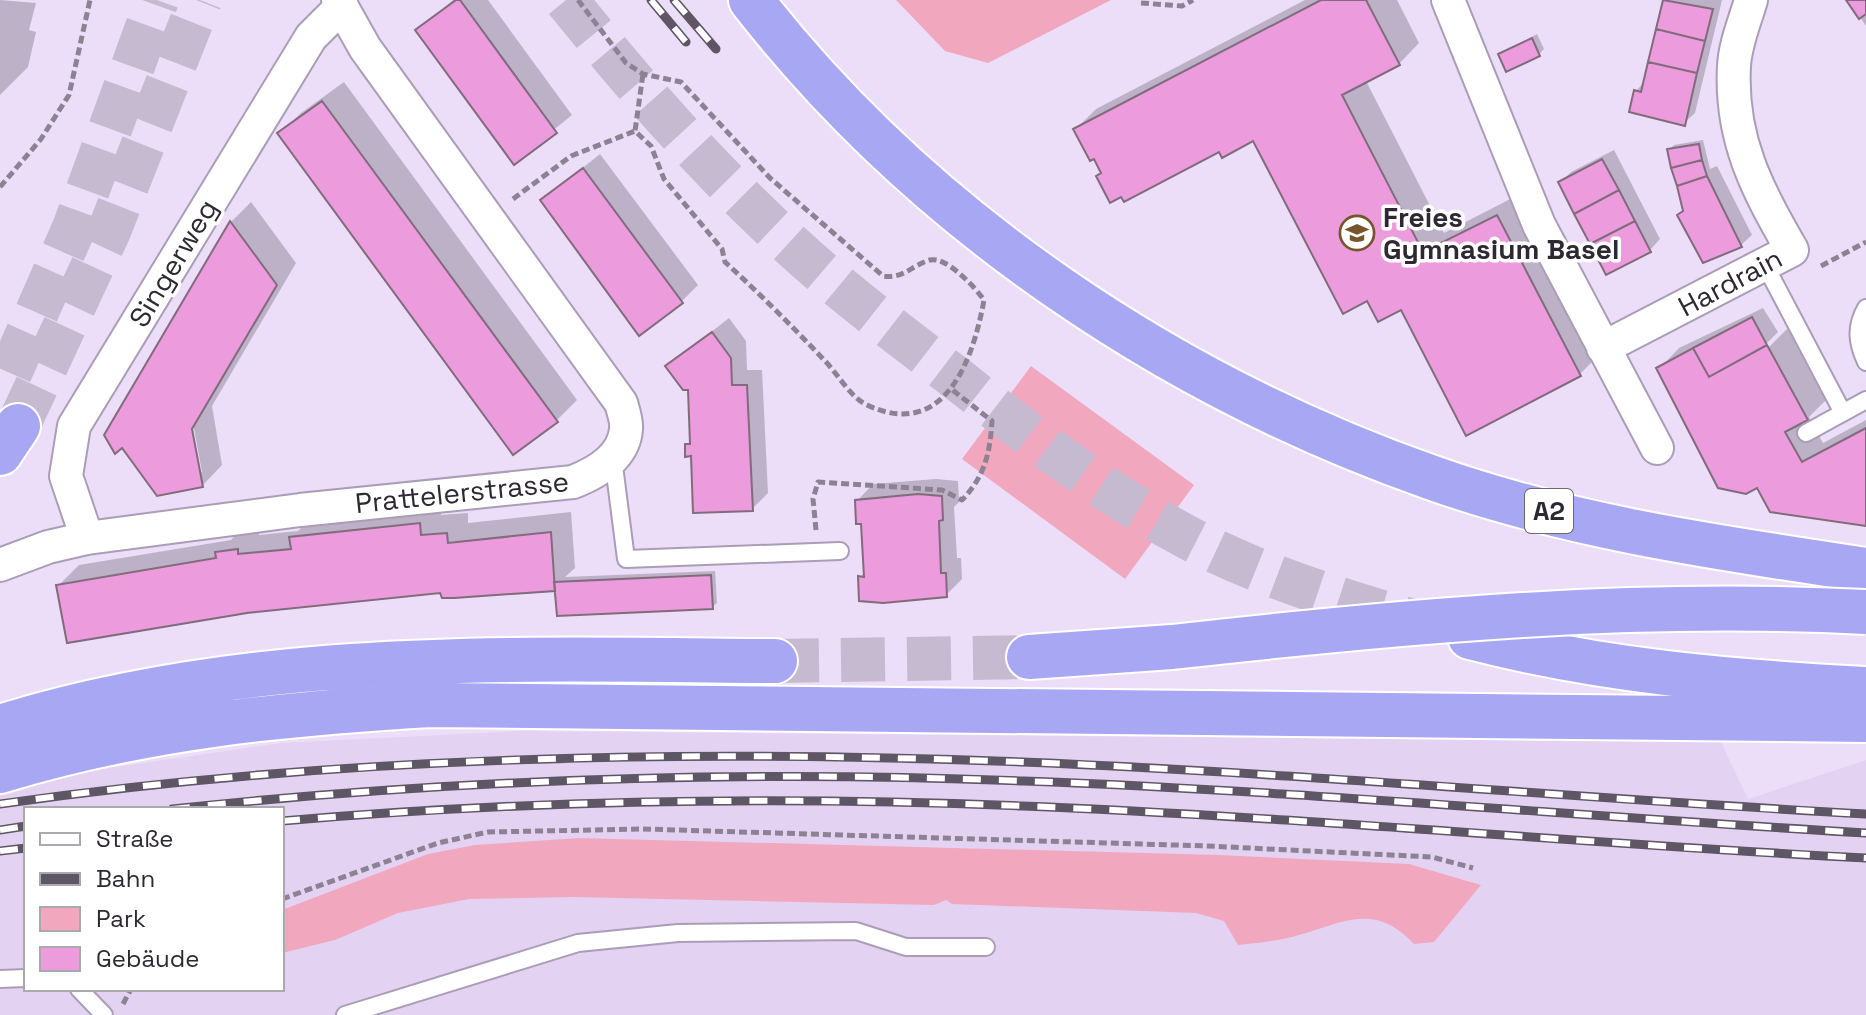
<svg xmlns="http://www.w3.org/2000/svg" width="1866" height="1015" font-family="'Space Grotesk',sans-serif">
<rect width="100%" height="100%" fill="#ecdef8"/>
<path fill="#e4d2f3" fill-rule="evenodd" d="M519 731 1721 742 1748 799 1866 760V1015H0V784L280 743ZM26 809H282V989H26Z"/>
<path fill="#f1a8bf" d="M896 0H1111L988 63 945 51Z
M1031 366 1194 485 1125 579 962 459Z
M579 838 1219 855 1409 864 1481 885 1434 942 1414 944C1371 898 1337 927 1288 938 1271 942 1254 943 1238 945L1224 921 1196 913 952 904 946 900 934 905 574 897 469 899 398 913 335 940 282 953V910L428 854 475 845Z"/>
<path fill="#0003" fill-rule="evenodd" d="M0 0 36 3 29 30 36 32 28 67 0 95Z
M453 0H488L572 115 514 162 418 30Z
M1305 0H1397L1419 43 1399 64 1366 81 1444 233 1518 195 1600 354 1579 375 1402 307 1368 298 1254 138 1220 150 1076 129 1096 109Z
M1666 0H1722L1695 113 1684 123 1636 91 1646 80Z
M1849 0H1866V26Z
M1537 34 1544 49 1539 54H1500Z
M344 82 577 400 556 421 280 133 301 113Z
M1703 140 1710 169 1717 166 1752 235 1741 245 1685 209 1669 150 1674 145Z
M1614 150 1660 239 1650 250 1560 183 1571 172Z
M600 154 698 285 682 301 543 200Z
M251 202 296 263 212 406 222 465 202 486 106 435 231 222ZM192 418 202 472H198L189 419Z
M1763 308 1778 332 1759 351 1762 354 1789 327 1828 398 1809 417 1823 443 1866 420V524L1757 486 1659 369 1679 348Z
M729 318 746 341 747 370H762L768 493 752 509 687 445 692 440 690 388 668 366Z
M936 479 958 481 959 502 954 507 957 558H961L962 579 946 595 860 577 865 572 863 522 857 501 873 484Z
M440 503 441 515 468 513V523L571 512 575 568 565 577 715 571 717 603 712 607 557 588 440 593 58 586 79 565 231 540 238 532 258 529 259 535 298 531 312 517Z"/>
<path fill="#ec9bdc" stroke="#816b7c" stroke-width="2" d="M456 0H460L557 133 514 165 415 30Z
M1321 0H1366L1400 65 1342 95 1423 252 1497 215 1581 376 1466 436 1401 310 1378 322 1367 301 1343 314 1253 141 1222 158 1219 152 1124 202 1121 197 1110 203 1096 176 1101 173 1094 159 1090 161 1073 129Z
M1663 0 1713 9 1705 41 1656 29Z
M1846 0H1866V14L1859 19Z
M1656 29 1705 41 1697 73 1648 62Z
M1532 38 1540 56 1506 72 1498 54Z
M1648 62 1697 73 1685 126 1629 112 1634 90 1641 92Z
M322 101 558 422 513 455 277 133Z
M1699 144 1702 160 1671 168 1667 149Z
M1602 159 1619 190 1574 214 1558 182Z
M1702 160 1707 176 1677 186 1671 168Z
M583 168 683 303 639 336 540 200Z
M1707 176 1742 247 1703 263 1677 215 1683 211 1677 186Z
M1619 190 1635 221 1590 244 1574 214Z
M230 221 277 285 192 429 203 487 157 496 122 448 115 454 104 435Z
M1635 221 1651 252 1606 275 1590 244Z
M1752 317 1767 345 1709 377 1693 348Z
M712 332 731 358 732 385H747L753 511 693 513 691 456 685 457V444H690L688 390H683L665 366Z
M1767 345 1808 420 1785 432 1802 462 1866 428V526L1770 512 1757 488 1746 494 1718 488 1656 368 1693 348 1709 377Z
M918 494 942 496 943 520 939 521 941 573H946L947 597 883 603 859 601 858 576 864 577 861 524H856L855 500Z
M420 523 421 535 447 533 448 543 551 532 555 591 454 598H442L440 593 247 613 67 643 56 585 216 558 215 552 238 549V554L291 549 289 537Z
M711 575 713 609 557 616 554 582Z"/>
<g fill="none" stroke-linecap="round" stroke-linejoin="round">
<path stroke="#c6bad0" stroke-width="44" stroke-dasharray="44 22" stroke-linecap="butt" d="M566 0C636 87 709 170 791 245 843 293 900 335 956 378 1026 433 1096 487 1174 530 1250 573 1340 600 1423 624
M10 373 74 228 157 0
M18 426 109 231 200 0
M775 661 1029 657"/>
<g stroke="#aa9db6" stroke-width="20">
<path id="lane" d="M1765 265 1843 413
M1866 308C1855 327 1857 343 1866 362
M1806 433 1866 400
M613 458 626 559 840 551
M0 979 26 978
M79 989 104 1015
M345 1015 578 943 678 933 856 931 906 947H986"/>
</g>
<g stroke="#aa9db6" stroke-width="36">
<path id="street" d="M1448 0 1539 225 1657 448
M1603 348 1792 250C1757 189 1730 139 1734 66 1735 44 1745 21 1751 0
M87 538 66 476 74 426 311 37 342 6
M0 565 48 547 87 538 300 510 573 482C596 473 624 457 626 429 627 421 623 410 621 403L365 48 338 0"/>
</g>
<g stroke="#fff" stroke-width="48">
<path id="highway" d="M751 0C922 220 1169 385 1430 477 1570 527 1720 548 1866 570
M0 453 18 426
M1470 637C1601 671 1732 682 1866 689
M1029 657 1172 647
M0 727C252 649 515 659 775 661
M0 771C145 727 279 714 430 705L1866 720"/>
</g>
<path stroke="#8c8294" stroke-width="5" stroke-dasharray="8 4" stroke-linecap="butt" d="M578 0 626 63 643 74 681 82 770 178 883 276C904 279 912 265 930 260 946 256 975 287 984 300 973 361 944 441 867 405 851 398 837 373 825 361 793 327 759 293 725 262L722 249 664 179 651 146 635 131 643 74
M1141 3 1182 6 1193 0
M0 187 41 139 69 95 90 0
M513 199 571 156 635 131
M1821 266 1866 242
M816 530 813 499 818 482 942 490 962 500C985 476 990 453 992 421L950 388
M282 899 438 843 488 832 643 829 1208 846 1432 857 1473 868
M123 1004 131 989"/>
<use href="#lane" stroke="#fff" stroke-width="16"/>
<use href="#street" stroke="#fff" stroke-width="32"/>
<use href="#highway" stroke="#a8a7f4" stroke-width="44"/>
<g stroke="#5e5664" stroke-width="9">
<path id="rail" d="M651 0 686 42
M674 0 716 49
M0 804C337 756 682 749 1022 762 1304 773 1585 799 1866 814
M172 809C454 779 740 770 1024 781 1305 791 1585 817 1866 833
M282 821C528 800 776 796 1023 806 1304 817 1585 844 1866 858
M0 830 26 826
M0 851 26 848"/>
</g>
<use href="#rail" stroke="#fff" stroke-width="6" stroke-dasharray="18" stroke-linecap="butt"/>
<g stroke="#fff" stroke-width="48" stroke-linecap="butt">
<path id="highway-bridge" d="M1172 647C1405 621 1632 600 1866 612"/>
</g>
<use href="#highway-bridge" stroke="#a8a7f4" stroke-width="44"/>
</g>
<defs>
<g id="school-ring" transform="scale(1.8)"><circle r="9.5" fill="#fff" stroke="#75552b" stroke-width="1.5"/><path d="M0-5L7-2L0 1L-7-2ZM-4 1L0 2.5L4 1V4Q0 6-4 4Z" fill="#75552b"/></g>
</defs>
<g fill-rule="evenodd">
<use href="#school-ring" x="1357" y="233"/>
</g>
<g text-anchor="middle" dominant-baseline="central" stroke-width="7" stroke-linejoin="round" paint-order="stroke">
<rect fill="#fff" stroke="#6d6870" stroke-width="2" x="1525" y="489" width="48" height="44" rx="6"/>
<g font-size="26" font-weight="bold" fill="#2e2832">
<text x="1549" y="511">A2</text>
</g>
<g font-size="28" font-weight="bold" fill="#2e2832" stroke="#fff" text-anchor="start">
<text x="1383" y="217">Freies<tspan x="1383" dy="32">Gymnasium Basel</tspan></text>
</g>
<g font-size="28" fill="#2e2832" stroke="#fff">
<text transform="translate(173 263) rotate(-59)">Singerweg</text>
<text transform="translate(1730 282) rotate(-28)">Hardrain</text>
<text transform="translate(462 492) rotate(-6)">Prattelerstrasse</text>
</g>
</g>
<rect x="24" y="807" width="260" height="184" fill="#ffffff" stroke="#aba9ad" stroke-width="2"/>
<rect x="40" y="833" width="40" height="12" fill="#ffffff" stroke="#aba9ad" stroke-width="2"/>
<text x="96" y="847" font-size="24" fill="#2e2832">Straße</text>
<rect x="40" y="873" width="40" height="12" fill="#5e5664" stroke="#aba9ad" stroke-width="2"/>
<text x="96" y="887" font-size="24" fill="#2e2832">Bahn</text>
<rect x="40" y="907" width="40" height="24" fill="#f1a8bf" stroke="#aba9ad" stroke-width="2"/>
<text x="96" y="927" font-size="24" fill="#2e2832">Park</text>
<rect x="40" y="947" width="40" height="24" fill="#ec9bdc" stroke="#aba9ad" stroke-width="2"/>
<text x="96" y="967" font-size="24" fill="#2e2832">Gebäude</text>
</svg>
